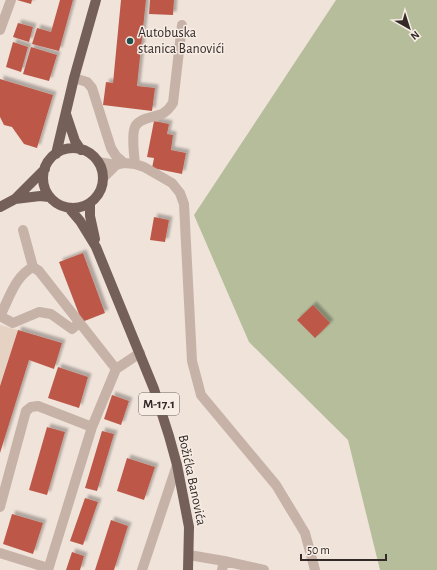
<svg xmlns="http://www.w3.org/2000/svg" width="437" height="570" font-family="'Alegreya Sans',sans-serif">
<defs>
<filter id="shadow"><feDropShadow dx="3.5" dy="-3.5" stdDeviation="1" flood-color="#0004"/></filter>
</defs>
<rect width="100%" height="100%" fill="#efe3da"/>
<path fill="#b5bd9b" d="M336 0H437V570H380L348 440 249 342 194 215Z"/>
<path fill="#e6d2c2" d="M0 325 18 330 0 386Z"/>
<path fill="#bd594a" filter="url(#shadow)" d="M17 0H32L31 4Z
M60 0H73L59 51 32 44 37 28 51 32Z
M121 0H146L137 86 155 88 152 111 103 105 106 82 113 83Z
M150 0H174L173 15 149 14Z
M18 23 33 27 29 42 13 37Z
M13 42 28 47 21 72 6 67Z
M31 47 57 55 49 81 23 74Z
M0 79 53 95 37 148 24 144 12 127 4 125 0 117Z
M154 121 169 124 167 134 173 135 171 150 186 153 182 174 152 168 154 158 147 157Z
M154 217 169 220 165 242 150 240Z
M83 253 105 313 82 322 59 262Z
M313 305 330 323 315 338 297 320Z
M18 330 62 343 54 369 29 360 0 453V386Z
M58 367 88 377 79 408 48 398Z
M112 395 129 401 121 425 104 419Z
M47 427 65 432 47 495 29 490Z
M102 431 114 434 97 491 85 488Z
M127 458 155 467 144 500 117 491Z
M85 498 98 502 83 545 70 541Z
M12 514 43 523 33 554 3 544Z
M111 520 128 526 114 570H95Z
M72 552 84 556 80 570H66Z"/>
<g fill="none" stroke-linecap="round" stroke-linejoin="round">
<path stroke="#c6b2a7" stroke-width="10" d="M0 30 11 0
M74 78 87 82 92 88 111 148 116 156 124 163
M98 162 116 165 124 163 135 164 144 167 172 183 180 193 184 204 192 361 201 395 276 485 305 533 315 570
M135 164C134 153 132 140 134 130 136 118 152 118 162 114 167 111 170 108 173 103L182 25
M103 178 116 165
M23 230 33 267 39 271 116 369
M33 267C15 276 9 299 0 316L13 323 39 312 51 314 72 329 79 323
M116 369 140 353
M0 507 26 411 31 407 38 406 92 427
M0 553 48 568
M189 555 224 561 222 570
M224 561 264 570
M48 570 92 427 116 369
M142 570 177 465"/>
<path stroke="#745f59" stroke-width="10" d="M66 114 75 141 81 150
M43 178a30 30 0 1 1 60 0a30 30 0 1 1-60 0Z
M56 154 74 78 96 0
M15 199 40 196 49 197
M90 203V216L95 239
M0 207 15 199 45 169
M69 208 80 221 96 247 154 389 169 436 177 465 189 527 188 570"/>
</g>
<circle fill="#20514f" stroke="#f7ede5" stroke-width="1.5" cx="130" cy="41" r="4"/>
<g text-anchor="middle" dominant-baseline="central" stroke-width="3" stroke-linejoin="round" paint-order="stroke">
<rect fill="#f7ede5" stroke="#6e6460" stroke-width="1" x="139" y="393" width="40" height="22" rx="3"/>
<g font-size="13" font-weight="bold" fill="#332927">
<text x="159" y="404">M-17.1</text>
</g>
<g font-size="14" fill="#332927" stroke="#f7ede5" text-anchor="start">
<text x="138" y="33">Autobuska<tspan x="138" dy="16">stanica Banovići</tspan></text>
</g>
<g font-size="14" fill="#332927" stroke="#f7ede5">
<text transform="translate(192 480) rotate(78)">Božićka Banovića</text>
</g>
</g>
<g transform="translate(409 28) rotate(141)" stroke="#f7ede5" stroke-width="3" paint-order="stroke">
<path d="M0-3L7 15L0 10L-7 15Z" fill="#332927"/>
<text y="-6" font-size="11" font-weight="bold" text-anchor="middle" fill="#332927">N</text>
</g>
<path d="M301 554v6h85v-6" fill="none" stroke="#332927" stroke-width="2"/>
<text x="307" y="554" font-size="12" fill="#332927" stroke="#f7ede5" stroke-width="3" paint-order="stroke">50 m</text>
</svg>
